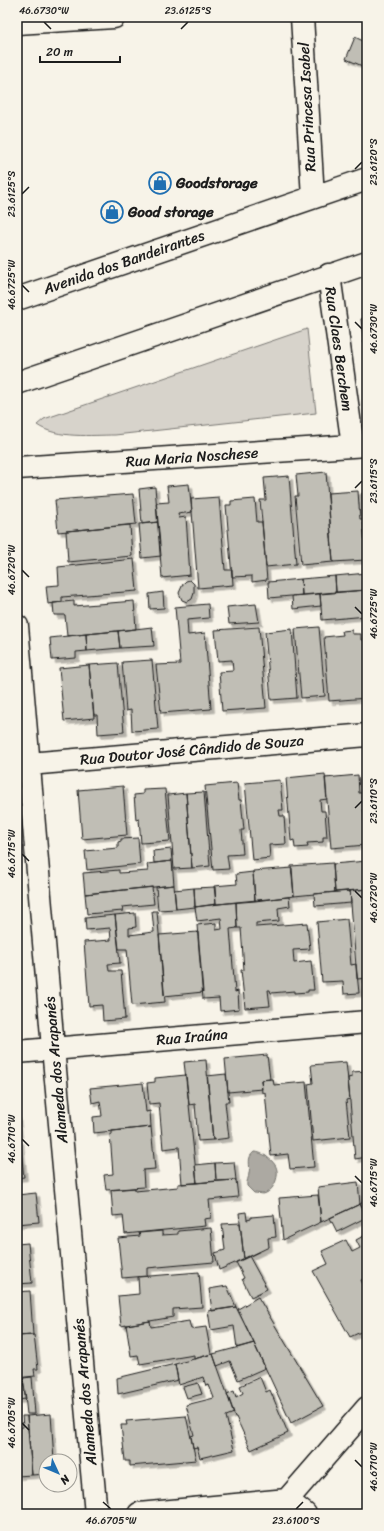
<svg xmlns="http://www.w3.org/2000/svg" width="384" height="1531" font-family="Sriracha,sans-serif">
<defs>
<filter id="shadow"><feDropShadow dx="3.5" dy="3.5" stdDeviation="0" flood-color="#0004"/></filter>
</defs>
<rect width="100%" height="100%" fill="#f7f3e8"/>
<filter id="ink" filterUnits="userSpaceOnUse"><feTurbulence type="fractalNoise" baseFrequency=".025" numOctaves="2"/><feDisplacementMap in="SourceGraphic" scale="8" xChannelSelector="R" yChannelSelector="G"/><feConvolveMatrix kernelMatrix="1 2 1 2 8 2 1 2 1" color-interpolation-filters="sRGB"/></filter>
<g filter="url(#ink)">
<path fill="#d7d3cb" stroke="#7a7874" d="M307 329 316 413 115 435C92 435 57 439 37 425L44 419Z"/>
<path fill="#aca9a2" stroke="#72716c" d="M254 1152C259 1152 262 1154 266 1156 269 1159 273 1161 275 1165 281 1174 274 1192 263 1194 261 1194 257 1193 254 1193L247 1186C246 1181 249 1178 249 1173 251 1165 246 1158 254 1152Z"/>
<path fill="#c0beb5" stroke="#1c1c1c" filter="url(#shadow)" d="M355 37 367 43V68L346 59Z
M367 316V356L365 357 361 319Z
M365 469H367V488Z
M326 472 333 562 301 565 295 496H298L296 475Z
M289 476 296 564 266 567 260 500H266L264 478Z
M189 484 192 512 178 514 179 518 186 517 190 575 162 578 156 503 169 502 167 486Z
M155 487 158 522 142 524 139 489Z
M358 491 360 519H363L366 560 333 562 328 493Z
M367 492V568L362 493Z
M133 494 136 524 58 532 55 500Z
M219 497 225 570H232L233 585 198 588 191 499Z
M255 499 257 522H262L267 580 252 582V576L232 577 226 505H231V501Z
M158 522 161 556 142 558 139 524Z
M130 525 132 556 68 562 66 531Z
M134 559 137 591 62 597V602L48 604 46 586 59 585 58 567Z
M367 573V590L336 592 335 576Z
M335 576 336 592 302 595 301 579Z
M301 579 302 595 269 598 268 582Z
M190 580 194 584V593L192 599 187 602 182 600 179 593 183 584 186 581Z
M367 590V616L322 620 320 594Z
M163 592 164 608 150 609 149 594Z
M320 594 321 606 293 609 292 596Z
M74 601V606L134 601 136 629 67 636 65 615H54L53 603Z
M208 604 209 618 187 620 188 635 205 633 211 709 161 713 156 665 180 664 175 607Z
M256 604 259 622 229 624 227 607Z
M152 627 154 646 120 648 118 631Z
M259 627 266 708 222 711 219 672 233 671 232 660 218 661 215 630Z
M319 627 325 696 301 698 295 629Z
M292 629 297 698 271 700 265 632Z
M352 630V634H361V640H365L367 662V698L329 701 324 637 343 635 342 631Z
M118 631 120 648 87 651 86 634Z
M86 634 87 651 76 652V658L52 660 50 638Z
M152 660 158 729 132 731 131 710 126 711 122 662Z
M118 663 124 732 98 734 97 715H94L89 665Z
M89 665 94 718 64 721 59 668Z
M325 774 327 799 320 800 321 811H325L327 837H323V842L307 843 308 847 295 848 294 840 291 841 286 778Z
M358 775 359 793H362L366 845 331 848 325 778Z
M280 780 283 810H279L280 816H284L286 844 269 845 270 858 252 860 245 783Z
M237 783 239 800H241L244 830H241L243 854 227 855 229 869 213 870 205 786Z
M123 786 127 835 82 839 78 790Z
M165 789 170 841 141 843 139 819 136 820 134 795 143 794V790Z
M204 792 210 866 192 868 186 793Z
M186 793 192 868 174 869 168 795Z
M138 838 140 864 87 870 85 851 118 848V842L121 841V839Z
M171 849 172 861 154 863 153 851Z
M172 861 174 885 85 894 83 873 119 870V873L148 871 147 864Z
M367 861V889L335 892 333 864Z
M333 863 335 892 294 896 291 866Z
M292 868 294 896 255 901 253 871Z
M253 872 255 901 216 904 214 886 237 884 236 874Z
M174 885 176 909 158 910 156 887Z
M152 887 154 904 122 907 123 911 87 914 85 894Z
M215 887 216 904 195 907 194 888Z
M194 888 195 907 176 909 174 890Z
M367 889V901L364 902 365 918H367V978L357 979 350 891Z
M350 891 351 903 315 906 314 894Z
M289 897 290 906 278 908 279 921 256 923V927L307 923 310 949 293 950 294 963 311 961 314 990H308V992L294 993V991L271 993 270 990H268L270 1006 245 1008 241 970H244L241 928H237L236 902Z
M236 902 237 928 230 929 235 992 238 991 239 1009 220 1011 219 998 203 999 197 925 216 923V930L222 929 221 918 197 921 195 907Z
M152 911H157L165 1002 132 1005 127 949H119L115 915 135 913 136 927 129 928V935L154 932Z
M115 915 120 963 108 964 109 971H121L125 1019 103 1021 102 1005 89 1006 84 942 111 940 110 928 86 930 85 918Z
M347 919 351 965 356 964 359 993 344 994 343 981 322 982 317 922Z
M198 932 203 992 164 996 159 935Z
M267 1055 270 1079 261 1080 262 1089 228 1092 225 1059Z
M206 1060 213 1140 198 1141 195 1104 189 1105 184 1062Z
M346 1062 350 1099 346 1100 350 1137 313 1141 308 1084 313 1083 311 1065Z
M367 1071V1157L355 1159 348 1078 352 1077V1072Z
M226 1074 229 1102H225L229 1138 213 1140 207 1076Z
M186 1075 197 1183 182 1184 179 1147 163 1149 159 1103 149 1104 147 1083 155 1082V1078Z
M273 1079 274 1085 306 1082 314 1167 290 1169 288 1154 271 1156 265 1092 262 1093 261 1080Z
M143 1083 146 1112 150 1111 151 1127 94 1133 93 1117 102 1116 100 1101 92 1103 90 1088Z
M17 1115 19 1134H17Z
M151 1127 155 1169 143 1170 144 1187 106 1190 104 1175 113 1174 110 1134H112V1131Z
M17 1140H20L24 1177 17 1178Z
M234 1162 236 1180 216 1181 215 1163Z
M215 1163 216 1181 197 1183 195 1165Z
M236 1180 238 1197 209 1200 211 1218 204 1219 205 1226 125 1234 123 1215 113 1216 111 1190 135 1188V1191L178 1187V1184Z
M358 1182 360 1204 321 1222 318 1187Z
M36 1193 39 1222 17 1224V1195Z
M318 1195 321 1222 283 1240 279 1198Z
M367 1200V1218L360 1204Z
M360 1204 367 1217 337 1232 330 1218Z
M246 1212 247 1220 251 1219V1217L274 1215 276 1237 268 1238 269 1247 244 1259 239 1213Z
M240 1223 244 1259 219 1270 215 1253 225 1250 222 1224Z
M211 1228 214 1262 147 1268V1276L122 1278 118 1238 140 1236 139 1233 162 1231V1235L178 1234V1231Z
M367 1234V1277L361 1280 367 1293V1329L350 1337 313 1271 328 1264 322 1251 346 1240 352 1252 360 1248 356 1240Z
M28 1243 32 1283 17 1284V1244Z
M249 1256 267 1289 251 1297 242 1279 244 1278 236 1262Z
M199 1272 202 1307 173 1309V1317L121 1326 118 1296 139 1294 138 1277Z
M227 1286 236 1307 212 1311 209 1289Z
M30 1291 33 1335 17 1336V1292Z
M258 1297 323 1406 291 1423 238 1309Z
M236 1307 254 1343 237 1348 234 1326 211 1330 208 1311Z
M150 1321 151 1327 189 1321 191 1329 206 1327 211 1354 194 1359V1355L140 1364 138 1355 131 1356 126 1325Z
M34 1335 38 1369H34L35 1376 17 1378V1336Z
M254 1343 265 1368 238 1380 230 1361 217 1366 213 1354Z
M213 1354 234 1413 226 1416 234 1450 200 1458 197 1447 193 1448 191 1436 194 1435 186 1405 214 1398 209 1385 206 1386 203 1377 179 1385 175 1364Z
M175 1364 178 1380 118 1394 117 1378Z
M32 1377 35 1414H27L23 1378Z
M260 1377 266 1392 270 1390 288 1433 251 1450 236 1417H235L227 1394 234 1391 236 1397 243 1393 240 1386Z
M17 1378H23L26 1399 17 1400Z
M198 1383 202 1394 187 1398 183 1387Z
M51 1414 54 1461H46V1474L32 1475 27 1416Z
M22 1416H27L32 1475 17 1476V1428L23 1427Z
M186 1416 196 1460 130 1466V1461H125L121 1425H127L126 1421Z"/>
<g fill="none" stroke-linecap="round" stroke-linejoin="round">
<g stroke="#1c1c1c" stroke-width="25">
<path id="minor" d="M302 17 313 197
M17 23 114 17
M329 275 353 446
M17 468 367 445
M17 626 53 1048 96 1514
M17 765 367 735
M17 1052 367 1022
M287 1500 305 1514
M139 1514 287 1500 367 1408"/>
</g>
<g stroke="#1c1c1c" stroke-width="25">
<path id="highway" d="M17 299 367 179
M17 383 367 263"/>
</g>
<use href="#minor" stroke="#f7f3e8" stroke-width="22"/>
<use href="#highway" stroke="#f7f3e8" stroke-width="22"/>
</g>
</g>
<path fill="none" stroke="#1c1c1c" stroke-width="1.5" d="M44 22 51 29M181 29 188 22M355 169 362 162M22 194 29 187M22 285 29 292M355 322 362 329M355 488 362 481M22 570 29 577M355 607 362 614M355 808 362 801M22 854 29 861M355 891 362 898M22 1139 29 1146M355 1176 362 1183M22 1423 29 1430M355 1460 362 1467M103 1502 111 1509M296 1509 303 1502"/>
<defs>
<g id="shop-ring" transform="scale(1.15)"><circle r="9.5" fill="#f7f3e8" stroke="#1f6fb2" stroke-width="1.5"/><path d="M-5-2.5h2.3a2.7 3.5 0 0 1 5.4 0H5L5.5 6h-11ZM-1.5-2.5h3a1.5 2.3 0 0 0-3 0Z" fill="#1f6fb2"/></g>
</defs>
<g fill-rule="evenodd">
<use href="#shop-ring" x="160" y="183"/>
<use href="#shop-ring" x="112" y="212"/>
</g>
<g text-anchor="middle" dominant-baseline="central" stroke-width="3" stroke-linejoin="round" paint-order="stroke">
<g font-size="15" fill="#1c1c1c" stroke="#f7f3e8">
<text transform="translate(307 107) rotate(-93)">Rua Princesa Isabel</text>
<text transform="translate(124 262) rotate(-19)">Avenida dos Bandeirantes</text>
<text transform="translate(339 349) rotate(82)">Rua Claes Berchem</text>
<text transform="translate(192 457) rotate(-4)">Rua Maria Noschese</text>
<text transform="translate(192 750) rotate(-5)">Rua Doutor José Cândido de Souza</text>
<text transform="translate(192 1037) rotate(-5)">Rua Iraúna</text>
<text transform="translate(56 1070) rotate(-95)">Alameda dos Arapanés</text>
<text transform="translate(85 1392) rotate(-95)">Alameda dos Arapanés</text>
</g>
<g font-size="15" font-weight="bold" fill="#1c1c1c" stroke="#f7f3e8" text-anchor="start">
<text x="176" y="183">Goodstorage</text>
<text x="128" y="212">Good storage</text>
</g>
</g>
<rect width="384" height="1531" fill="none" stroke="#f7f3e8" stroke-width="44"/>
<g transform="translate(58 1473) rotate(134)"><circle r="19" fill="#f7f3e8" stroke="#9f9d96"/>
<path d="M0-3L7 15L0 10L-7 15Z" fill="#1f6fb2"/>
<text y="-6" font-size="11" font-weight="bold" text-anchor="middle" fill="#1c1c1c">N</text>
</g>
<path d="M40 56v6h80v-6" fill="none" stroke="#1c1c1c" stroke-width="2"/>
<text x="46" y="56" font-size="12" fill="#1c1c1c" stroke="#f7f3e8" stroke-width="3" paint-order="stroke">20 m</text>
<rect x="22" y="22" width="340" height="1487" fill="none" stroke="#1c1c1c" stroke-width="1.5"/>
<g font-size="10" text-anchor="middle" fill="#1c1c1c">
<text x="44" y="14">46.6730°W</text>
<text x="188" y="14">23.6125°S</text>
<text transform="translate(373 162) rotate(-90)" y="4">23.6120°S</text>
<text transform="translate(11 194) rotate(-90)" y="4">23.6125°S</text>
<text transform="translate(11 285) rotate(-90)" y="4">46.6725°W</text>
<text transform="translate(373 329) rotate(-90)" y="4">46.6730°W</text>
<text transform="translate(373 481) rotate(-90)" y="4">23.6115°S</text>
<text transform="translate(11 570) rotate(-90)" y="4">46.6720°W</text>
<text transform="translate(373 614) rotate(-90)" y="4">46.6725°W</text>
<text transform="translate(373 801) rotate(-90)" y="4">23.6110°S</text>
<text transform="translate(11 854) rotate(-90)" y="4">46.6715°W</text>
<text transform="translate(373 898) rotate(-90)" y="4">46.6720°W</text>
<text transform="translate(11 1139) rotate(-90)" y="4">46.6710°W</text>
<text transform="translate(373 1183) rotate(-90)" y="4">46.6715°W</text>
<text transform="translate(11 1423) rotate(-90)" y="4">46.6705°W</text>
<text transform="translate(373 1467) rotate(-90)" y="4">46.6710°W</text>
<text x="111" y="1524">46.6705°W</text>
<text x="296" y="1524">23.6100°S</text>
</g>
</svg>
